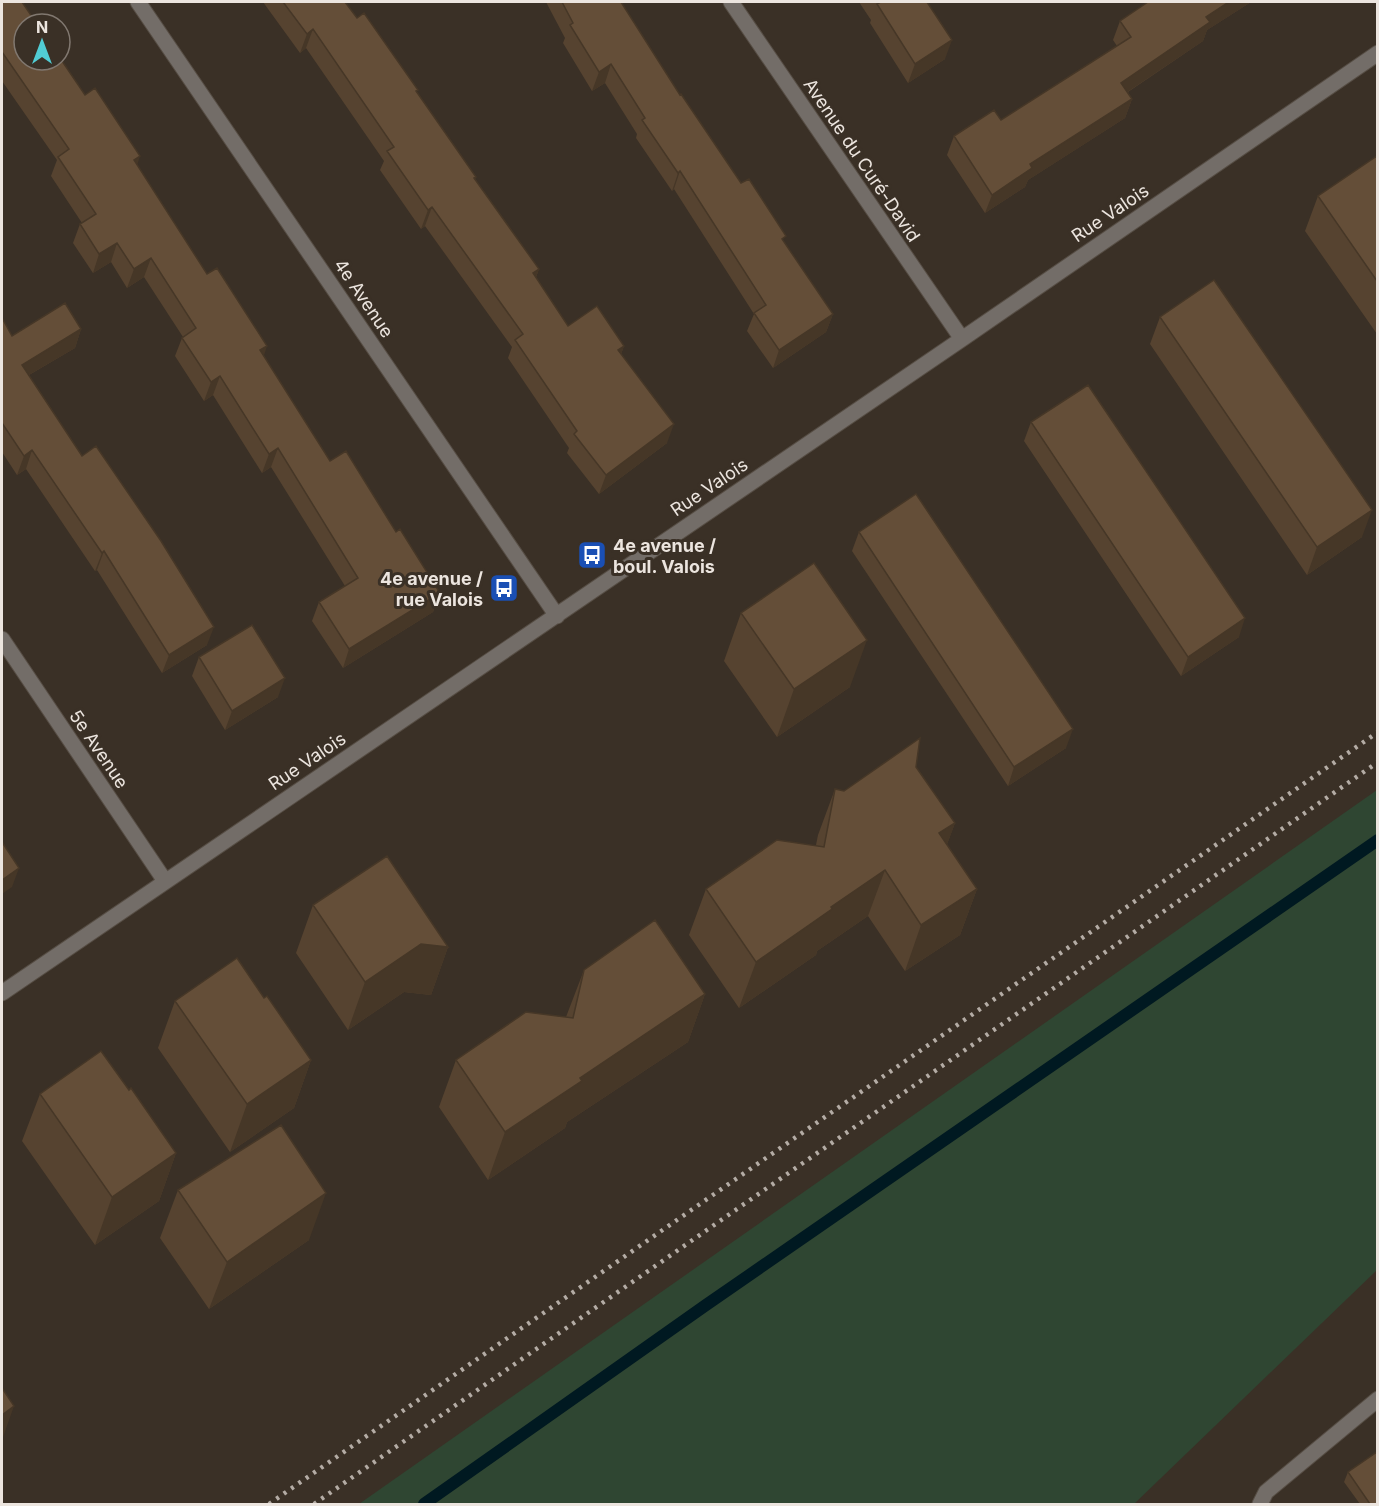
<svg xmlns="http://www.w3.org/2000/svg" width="1379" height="1506" font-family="Inter,sans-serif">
<rect width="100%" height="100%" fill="#3a3026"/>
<path fill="#2f4632" d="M1377 790V1270L1134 1504H359Z"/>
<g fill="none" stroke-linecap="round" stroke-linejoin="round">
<path stroke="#001921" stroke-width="12" d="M424 1504 706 1305 1378 840"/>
<g stroke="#564d44" stroke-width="17">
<path id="minor" d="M138 2 557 616
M731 2 962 339
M2 639 165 881
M2 993 962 339 1378 53
M1260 1504 1266 1492 1378 1399"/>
</g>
<use href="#minor" stroke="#736d68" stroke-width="15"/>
<path stroke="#b4aca5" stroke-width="4.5" stroke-dasharray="3 6" stroke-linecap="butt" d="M269 1504 1378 732
M314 1504 1378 762"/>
</g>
<path fill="#564330" d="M2 2 85 95 137 165 207 274 264 356 330 461 396 532 440 593 433 612 343 668 312 621 319 602 345 586 271 467 262 473 213 395 204 401 175 356 182 338 183 337 144 277 127 288 111 262 93 273 73 243 80 224 82 223 51 176 57 160 2 81Z
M263 2H345L357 18 417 92 476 177 475 179 539 269 536 277 568 326 624 346 621 354 667 443 599 494 567 453 569 448 508 358 512 347 425 226 421 229 380 170 384 161 306 48 300 53Z
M546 2H621L680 95 741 183 784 242 833 314 826 332 773 368 747 331 754 314 674 189 672 191 636 138 637 134 605 83 592 91 563 43 565 38Z
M859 2H927L945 59 908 83 870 23 871 20Z
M1148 2H1251L1207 30 1203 41 1128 92 1132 99 1125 118 1028 180 1025 187 985 213 947 155 954 136 1001 120 1117 46 1113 40 1120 21Z
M1377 156V334L1305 231 1318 196Z
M1160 317 1362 537 1307 575 1150 344Z
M2 318 12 336 81 329 75 348 29 375 207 645 162 673 97 570 95 571 26 469 17 475 2 452Z
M1031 422 1239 637 1181 676 1024 441Z
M859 532 1066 748 1008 786 852 551Z
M741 613 850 687 777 737 724 661Z
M199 657 278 697 225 730 192 676Z
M916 767 955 823 947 844 977 889 960 935 905 971 868 916 817 951 816 955 739 1008 689 935 706 889 816 845 818 835 835 789 844 791Z
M313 905 448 947 431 995 404 992 348 1030 296 953Z
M584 970 705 994 688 1042 567 1122 565 1128 488 1180 439 1107 456 1060 566 1017Z
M264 998 311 1060 294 1108 230 1152 158 1048 175 1001Z
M129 1090 176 1153 159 1201 95 1245 22 1141 40 1094Z
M178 1190 309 1240 209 1309 160 1238Z
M1348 1472 1377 1504H1360L1344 1482Z"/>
<path fill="#463727" d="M1229 2H1251L1207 30 1203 41 1114 101 1121 83 1206 17Z
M313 29 306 48 300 53 307 34Z
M952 40 945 59 908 83 915 64Z
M611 64 605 83 592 91 599 72Z
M1132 99 1125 118 1028 180 1025 187 985 213 992 195 1030 164Z
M140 156 134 175V160Z
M680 171 674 189 672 191 678 173Z
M432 207 425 226 421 229 428 210Z
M117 243 111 262 93 273 99 254Z
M151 258 144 277 127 288 134 269Z
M539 269 532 288 533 273Z
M833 314 826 332 773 368 779 350Z
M81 329 75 348 15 383 22 365Z
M267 346 261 365 260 350Z
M624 346 617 365 618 350Z
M220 376 213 395 204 401 211 382Z
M674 424 667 443 599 494 606 475Z
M278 448 271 467 262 473 269 454Z
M32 450 26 469 17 475 24 456Z
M1372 510 1362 537 1307 575 1317 547Z
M104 551 97 570 95 571 102 553Z
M440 593 433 612 343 668 349 649Z
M1245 618 1239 637 1181 676 1188 657Z
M214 627 207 645 162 673 169 655Z
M867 640 850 687 777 737 794 689Z
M285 678 278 697 225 730 232 711Z
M1073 729 1066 748 1008 786 1014 767Z
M955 823 938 869 939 833Z
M19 868 12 887 2 894V880Z
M885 870 868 916 817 951 816 955 739 1008 756 962 831 907Z
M977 889 960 935 905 971 921 925Z
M421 944 448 947 431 995 404 992 348 1030 365 982Z
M705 994 688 1042 567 1122 565 1128 488 1180 505 1132 580 1078Z
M311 1060 294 1108 230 1152 247 1104Z
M176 1153 159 1201 95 1245 112 1197Z
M326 1193 309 1240 209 1309 227 1262Z
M14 1406 2 1440V1415Z"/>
<path fill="#644e38" stroke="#463727" stroke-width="1.5" d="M2 2H22L37 24H24V60H60V58L85 95 95 88 140 156 134 160 207 274 217 268 267 346 260 350 330 461 346 451 396 532 400 529 440 593 349 649 319 602 358 578 278 448 269 454 220 376 211 382 182 338 196 328 151 258 134 269 117 243 99 254 80 224 96 214 58 157 69 149 2 52Z
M283 2H345L357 18 364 13 418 90 416 91 476 177 474 178 539 269 533 273 568 326 597 306 624 346 618 350 674 424 606 475 574 434 577 431 515 340 523 334 432 207 428 210 387 151 394 147 313 29 307 34Z
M562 2H621L680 95 681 94 741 183 749 179 786 236 782 239 833 314 779 350 754 313 766 305 680 171 678 173 642 120 645 118 611 64 599 72 570 25 573 23Z
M878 2H927L952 40 915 64 877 4 879 3Z
M1148 2H1229L1206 17 1210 22 1121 83 1132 99 1030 164 1032 168 992 195 954 136 994 110 1001 120 1131 37 1120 21Z
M1377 156V281L1318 196Z
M1214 280 1372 510 1317 547 1160 317Z
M65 303 81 329 22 365 82 456 96 446 161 541 214 627 169 655 104 551 102 553 32 450 24 456 2 423V318L12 336Z
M1088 385 1245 618 1188 657 1031 422Z
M916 494 1073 729 1014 767 859 532Z
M814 563 867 640 794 689 741 613Z
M252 625 285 678 232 711 199 657Z
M920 738 916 767 955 823 939 833 977 889 921 925 885 870 831 907 832 909 756 962 706 889 777 840 824 847 835 789 844 791Z
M2 842 19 868 2 880Z
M387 856 448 947 421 944 365 982 313 905Z
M655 920 705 994 580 1078 582 1081 505 1132 456 1060 526 1012 573 1018 584 970Z
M237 958 264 998 267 996 311 1060 247 1104 175 1001Z
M101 1051 129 1090 131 1088 176 1153 112 1197 40 1094Z
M281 1125 326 1193 227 1262 178 1190Z
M2 1388 14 1406 2 1415Z
M1377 1452V1504H1370L1348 1472Z"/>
<defs>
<g id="bus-square" transform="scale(1.5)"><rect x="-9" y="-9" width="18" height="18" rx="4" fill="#1a4fb4" stroke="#3a3026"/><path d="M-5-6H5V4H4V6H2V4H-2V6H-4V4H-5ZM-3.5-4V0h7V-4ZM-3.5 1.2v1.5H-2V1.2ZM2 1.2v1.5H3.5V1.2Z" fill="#fff"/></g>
</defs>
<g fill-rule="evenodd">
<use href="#bus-square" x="592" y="555"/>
<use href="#bus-square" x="504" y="588"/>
</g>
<g text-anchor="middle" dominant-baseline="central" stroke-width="6" stroke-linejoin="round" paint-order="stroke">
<g font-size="18" fill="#ece5df" stroke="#3a3026">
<text transform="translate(862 160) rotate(56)">Avenue du Curé-David</text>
<text transform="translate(1110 213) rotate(-34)">Rue Valois</text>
<text transform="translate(364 298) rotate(56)">4e Avenue</text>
<text transform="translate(709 487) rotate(-34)">Rue Valois</text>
<text transform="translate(99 749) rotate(56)">5e Avenue</text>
<text transform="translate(307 761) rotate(-34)">Rue Valois</text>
</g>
<g font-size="18" font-weight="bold" fill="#ece5df" stroke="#3a3026" text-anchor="start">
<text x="613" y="545">4e avenue /<tspan x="613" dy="21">boul. Valois</tspan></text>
<text x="483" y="578" text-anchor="end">4e avenue /<tspan x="483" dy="21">rue Valois</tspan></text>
</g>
</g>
<rect width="1379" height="1506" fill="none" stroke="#ece5df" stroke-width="6"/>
<g transform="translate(42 42)"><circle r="28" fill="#3a3026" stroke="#817870" stroke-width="1.5"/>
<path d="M0-4.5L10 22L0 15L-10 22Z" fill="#51ccd4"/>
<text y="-9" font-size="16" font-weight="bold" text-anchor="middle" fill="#ece5df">N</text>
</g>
</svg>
